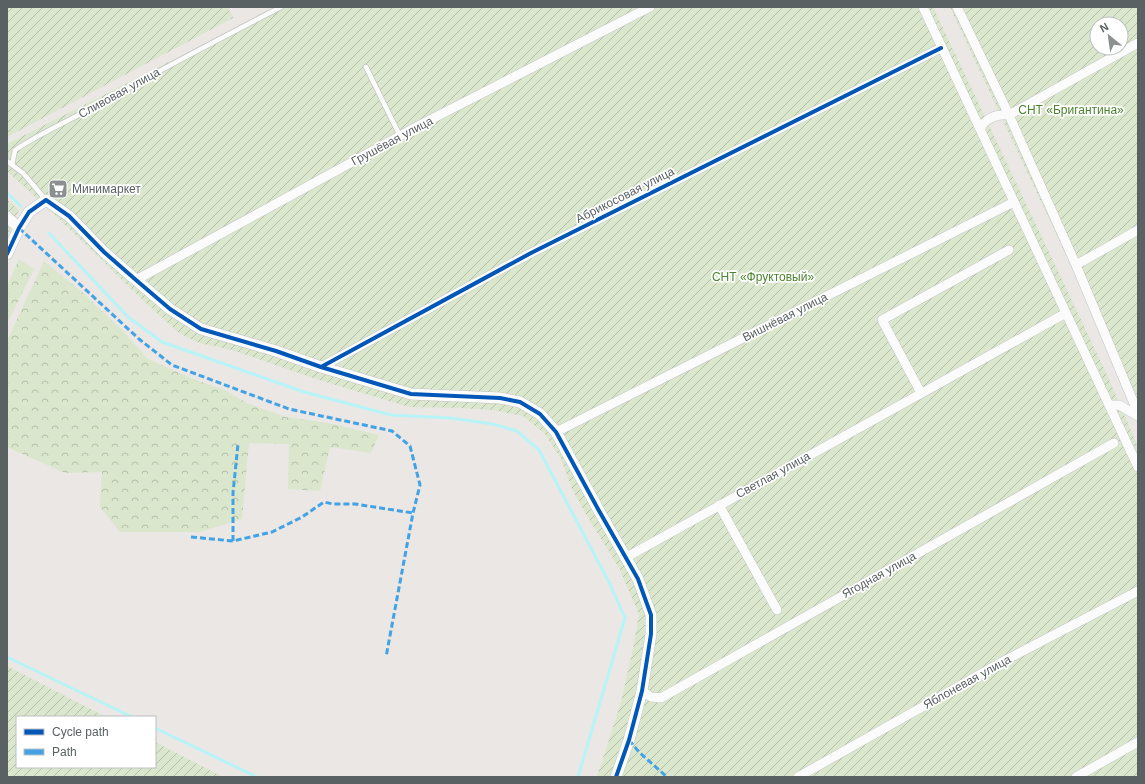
<svg xmlns="http://www.w3.org/2000/svg" width="1145" height="784" font-family="Arial,sans-serif">
<defs>
<pattern id="forest-crowns" width="20" height="18" patternUnits="userSpaceOnUse"><rect width="20" height="18" fill="#dae7cd"/><path d="M2 6a3 3 0 1 1 6 0M12 15a3 3 0 1 1 6 0" fill="none" stroke="#b4bfaa"/></pattern>
<pattern id="garden-furrows" width="10" height="10" patternUnits="userSpaceOnUse"><rect width="10" height="10" fill="#dae7cd"/><path d="M-1 1l2-2M0 10L10 0M9 11l2-2" fill="none" stroke="#b4bfaa"/></pattern>
</defs>
<rect width="100%" height="100%" fill="#eae7e4"/>
<path fill="url(#forest-crowns)" d="M19 259 34 269 7 324V286Z
M44 261 82 292 122 330 148 359 196 380 225 390 247 403 286 417 328 423 379 435 371 453 330 447 320 491 288 489 289 444 249 443 242 519 200 532H120L100 507 102 472 65 473 7 447V341Z"/>
<path fill="url(#garden-furrows)" fill-rule="evenodd" d="M7 7H228L233 18 7 137Z
M277 7H933L1108 377 1138 447V777H597L621 702 633 649 639 614 619 568 587 516 572 489 561 459 545 434 523 416 493 410 463 408 409 407 319 380 232 350 199 343 179 333 146 303 54 214 7 171V144Z
M950 7H1138V409ZM1097 24H1121V48H1097Z
M7 199 19 210 7 236Z
M7 666 106 717H17V767H155V742L223 777H7Z"/>
<g fill="none" stroke-linecap="round" stroke-linejoin="round">
<path stroke="#b6f4f7" stroke-width="3" d="M7 193 21 206
M49 233 128 317 162 342 304 392 391 415 450 418 493 424 517 431 539 450 610 584 625 618 578 777
M7 657 132 717
M155 728 257 777"/>
<g stroke="#c4c5c4" stroke-width="6">
<path id="service" d="M366 67 400 136
M7 161 12 165
M46 200 23 173 12 165 15 150C39 134 64 123 90 109 153 74 217 40 281 7"/>
</g>
<g stroke="#c4c5c4" stroke-width="10">
<path id="minor" d="M923 7 1138 467
M957 7 1009 115 1076 265 1138 413
M980 129C986 118 996 114 1009 115L1138 43
M1076 265 1138 230
M136 280 420 125 650 7
M321 367 531 253 941 48
M921 393 882 320 1009 250
M1109 405H1119L1138 416
M556 432 1014 202
M719 505 777 610
M625 558 1066 313
M642 691 651 697 661 698 1114 443
M798 777 1002 662 1138 591
M1076 777 1138 742"/>
</g>
<g stroke="#c4c5c4" stroke-width="12">
<path id="tertiary" d="M7 217 19 228
M7 254 19 228 29 212 46 200 69 216 104 252 136 280 170 309 201 329 276 351 321 367 411 394 500 398 520 402 540 414 556 432 598 509 638 579 651 615V634L642 691 629 740 616 777"/>
</g>
<use href="#service" stroke="#fcfbfb" stroke-width="4.5"/>
<use href="#minor" stroke="#fcfbfb" stroke-width="9"/>
<use href="#tertiary" stroke="#fcfbfb" stroke-width="11"/>
<path stroke="#42a2e6" stroke-width="3" stroke-dasharray="6 3" stroke-linecap="butt" d="M19 228 139 339 172 365 289 409 392 431 410 446 420 485 413 513 386 657
M191 537 233 541 272 532 302 517 324 502 333 504H355L413 513
M233 541V493L238 444
M629 740 639 752 667 777"/>
<g stroke="#fff" stroke-width="6">
<path id="cycleway" d="M7 254 19 228 29 212 46 200 69 216 104 252 136 280 170 309 201 329 276 351 321 367 411 394 500 398 520 402 540 414 556 432 598 509 638 579 651 615V634L642 691 629 740 616 777
M321 367 531 253 941 48"/>
</g>
<use href="#cycleway" stroke="#0057b8" stroke-width="4"/>
</g>
<defs>
<g id="supermarket-square" transform="scale(1)"><rect x="-9" y="-9" width="18" height="18" rx="4" fill="#8c9090" stroke="#fff"/><path d="M-6-5.5h2.5l.6 2H6L4.5 2H-2.5L-4.4-4H-6ZM-1.5 3.2a1.3 1.3 0 1 0 .1 0ZM3 3.2a1.3 1.3 0 1 0 .1 0Z" fill="#fff"/></g>
</defs>
<g fill-rule="evenodd">
<use href="#supermarket-square" x="58" y="189"/>
</g>
<g text-anchor="middle" dominant-baseline="central" stroke-width="3.5" stroke-linejoin="round" paint-order="stroke">
<g font-size="12" fill="#596163" stroke="#fff">
<text transform="translate(119 93) rotate(-29)">Сливовая улица</text>
<text transform="translate(392 141) rotate(-28)">Грушёвая улица</text>
<text transform="translate(625 195) rotate(-27)">Абрикосовая улица</text>
<text transform="translate(785 317) rotate(-27)">Вишнёвая улица</text>
<text transform="translate(773 475) rotate(-29)">Светлая улица</text>
<text transform="translate(879 575) rotate(-29)">Ягодная улица</text>
<text transform="translate(967 682) rotate(-29)">Яблоневая улица</text>
</g>
<g font-size="12" fill="#4c842f" stroke="#fff">
<text x="1071" y="110">СНТ «Бригантина»</text>
<text x="763" y="277">СНТ «Фруктовый»</text>
</g>
<g font-size="12" fill="#596163" stroke="#fff" text-anchor="start">
<text x="72" y="189">Минимаркет</text>
</g>
</g>
<rect width="1145" height="784" fill="none" stroke="#596163" stroke-width="16"/>
<rect x="16" y="716" width="140" height="52" fill="#ffffff" stroke="#bdc0c1"/>
<rect x="24" y="729" width="20" height="6" fill="#0057b8" stroke="#bdc0c1"/>
<text x="52" y="736" font-size="12" fill="#596163">Cycle path</text>
<rect x="24" y="749" width="20" height="6" fill="#42a2e6" stroke="#bdc0c1"/>
<text x="52" y="756" font-size="12" fill="#596163">Path</text>
<g transform="translate(1109 36) rotate(331)"><circle r="19" fill="#ffffff" stroke="#bdc0c1"/>
<path d="M0-3L7 15L0 10L-7 15Z" fill="#8c9090"/>
<text y="-6" font-size="11" font-weight="bold" text-anchor="middle" fill="#596163">N</text>
</g>
</svg>
